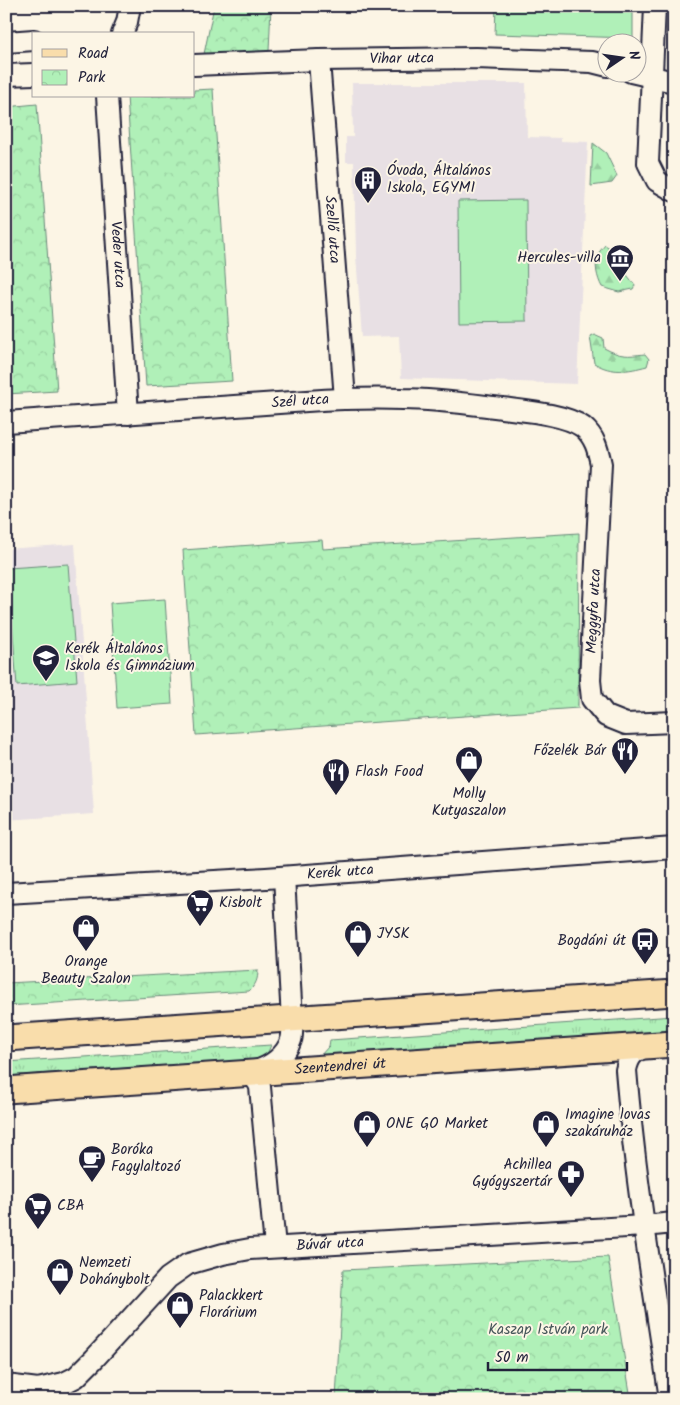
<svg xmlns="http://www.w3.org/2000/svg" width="680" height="1405" font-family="Kalam,sans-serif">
<defs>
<pattern id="grass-tufts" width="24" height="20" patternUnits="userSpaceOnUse" patternTransform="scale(1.25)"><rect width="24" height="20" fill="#b0f0b8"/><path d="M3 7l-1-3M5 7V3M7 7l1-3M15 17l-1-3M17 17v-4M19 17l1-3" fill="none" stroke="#97ce9f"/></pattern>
<pattern id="forest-firs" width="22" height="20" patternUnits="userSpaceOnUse" patternTransform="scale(1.25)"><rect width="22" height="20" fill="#b0f0b8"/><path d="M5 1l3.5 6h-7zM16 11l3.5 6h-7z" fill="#97ce9f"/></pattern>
<pattern id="park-crowns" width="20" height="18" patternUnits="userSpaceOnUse" patternTransform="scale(1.25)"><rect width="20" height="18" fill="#b0f0b8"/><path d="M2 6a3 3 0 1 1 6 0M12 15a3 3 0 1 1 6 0" fill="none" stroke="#97ce9f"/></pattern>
</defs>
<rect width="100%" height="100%" fill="#fcf5e5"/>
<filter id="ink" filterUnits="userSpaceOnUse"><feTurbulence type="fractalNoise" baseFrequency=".02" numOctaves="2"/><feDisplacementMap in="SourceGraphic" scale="10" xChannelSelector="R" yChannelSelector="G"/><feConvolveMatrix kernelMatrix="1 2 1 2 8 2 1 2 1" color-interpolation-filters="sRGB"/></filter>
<g filter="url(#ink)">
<path fill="#e8e0e4" d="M352 83H526L527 137 561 138V141L588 142 577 384 401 378 399 336 362 337 356 256 354 162H346V137H353Z
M75 544 94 814 6 820V549Z"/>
<path fill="url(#grass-tufts)" stroke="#69897a" d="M674 1016V1031L320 1056 329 1046 330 1040Z
M271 1045 265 1059 6 1076V1062Z"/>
<path fill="url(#forest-firs)" stroke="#69897a" d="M593 143 606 153 617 176 612 183 591 186Z
M605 245 621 255 627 275 635 285 633 289 619 292 602 287C597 278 594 264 598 255 599 251 603 248 605 245Z
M594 334 603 338 604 348C621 357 627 356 645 354L649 359 647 366C628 371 612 374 594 363L590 336Z"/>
<path fill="url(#park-crowns)" stroke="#69897a" d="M214 6H271L269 51 204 54Z
M213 89 232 381 146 386 127 96H194V90Z
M37 104 57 391 6 394V107Z
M579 533 578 708 196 735 183 550 322 540 323 549Z
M258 970C258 979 256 985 249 991L6 1006V983Z
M608 1257 631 1399H336L343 1270Z"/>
<path fill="#b0f0b8" stroke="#69897a" d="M496 6H633V38L495 34Z
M526 200 527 321 459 322 458 201Z
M68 564 77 681 17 686 8 568Z
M165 599 172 704 117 708 110 603Z"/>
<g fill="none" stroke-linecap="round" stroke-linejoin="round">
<g stroke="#22223b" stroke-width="24">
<g id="minor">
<path d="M655 6 648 163 657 181 674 191"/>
<path d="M122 34 127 22 130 6"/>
<path d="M6 42 34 40"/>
<path id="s1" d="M319 60 345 399"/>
<path id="s2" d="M194 65 319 60 476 58 592 62 608 66"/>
<path d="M631 72 674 82"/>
<path d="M6 75 34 74"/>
<path id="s3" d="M107 96 128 414"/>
<path id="s4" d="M6 422 307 401C339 399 371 398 403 399 436 399 469 404 502 408 524 411 565 414 583 427 595 437 598 450 601 464L590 680 592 699 606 716 626 724 674 722"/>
<path id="s5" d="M6 893 266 878 674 848"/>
<path d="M650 1046C635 1050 629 1055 626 1070 635 1180 654 1290 670 1399"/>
<path d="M255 1071C270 1067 286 1056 291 1040 293 1034 292 1026 292 1020L284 877"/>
<path d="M244 1074C253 1076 257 1079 260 1087L275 1247"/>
<path id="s6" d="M6 1385 38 1389 64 1383 76 1377 94 1359 168 1278 188 1264 223 1254 250 1249 644 1226 674 1223"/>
</g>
</g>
<g stroke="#22223b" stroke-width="29">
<g id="major">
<path d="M6 1038 674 993"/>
<path id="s7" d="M6 1090 674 1044"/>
</g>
</g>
<use href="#minor" stroke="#fcf5e5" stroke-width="20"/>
<use href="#major" stroke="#f9ddab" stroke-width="25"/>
</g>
</g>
<defs>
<g id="building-pin" transform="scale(1.4375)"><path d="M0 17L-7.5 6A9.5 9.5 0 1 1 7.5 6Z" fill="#22223b" stroke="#fcf5e5"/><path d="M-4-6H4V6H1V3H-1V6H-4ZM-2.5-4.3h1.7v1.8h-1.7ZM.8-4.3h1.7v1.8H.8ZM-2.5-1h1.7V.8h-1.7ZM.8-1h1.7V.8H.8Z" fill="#fff"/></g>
<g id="museum-pin" transform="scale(1.4375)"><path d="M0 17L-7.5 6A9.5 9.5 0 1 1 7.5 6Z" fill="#22223b" stroke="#fcf5e5"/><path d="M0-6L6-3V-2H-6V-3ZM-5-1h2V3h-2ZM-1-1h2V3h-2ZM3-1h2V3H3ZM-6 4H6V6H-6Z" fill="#fff"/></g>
<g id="school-pin" transform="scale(1.4375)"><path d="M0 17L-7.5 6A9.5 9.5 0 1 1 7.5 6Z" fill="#22223b" stroke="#fcf5e5"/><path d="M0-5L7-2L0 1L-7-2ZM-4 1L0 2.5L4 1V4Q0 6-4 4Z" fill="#fff"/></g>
<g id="restaurant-pin" transform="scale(1.4375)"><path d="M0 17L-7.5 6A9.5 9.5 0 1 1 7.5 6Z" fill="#22223b" stroke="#fcf5e5"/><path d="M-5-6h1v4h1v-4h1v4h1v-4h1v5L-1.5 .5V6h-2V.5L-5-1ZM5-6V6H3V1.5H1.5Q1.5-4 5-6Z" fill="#fff"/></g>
<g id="shop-pin" transform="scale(1.4375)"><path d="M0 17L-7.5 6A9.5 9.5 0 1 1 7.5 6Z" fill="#22223b" stroke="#fcf5e5"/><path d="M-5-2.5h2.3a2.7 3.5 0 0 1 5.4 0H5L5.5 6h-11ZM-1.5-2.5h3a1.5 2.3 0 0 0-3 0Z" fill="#fff"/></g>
<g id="supermarket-pin" transform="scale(1.4375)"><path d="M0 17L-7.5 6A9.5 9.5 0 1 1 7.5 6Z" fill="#22223b" stroke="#fcf5e5"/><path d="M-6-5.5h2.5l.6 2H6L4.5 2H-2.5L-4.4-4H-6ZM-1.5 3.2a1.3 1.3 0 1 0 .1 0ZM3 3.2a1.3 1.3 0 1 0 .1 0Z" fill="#fff"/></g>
<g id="bus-pin" transform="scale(1.4375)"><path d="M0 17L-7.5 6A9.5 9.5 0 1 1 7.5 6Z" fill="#22223b" stroke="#fcf5e5"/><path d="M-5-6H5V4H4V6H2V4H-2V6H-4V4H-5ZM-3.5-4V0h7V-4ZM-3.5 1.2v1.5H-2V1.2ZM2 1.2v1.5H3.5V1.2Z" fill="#fff"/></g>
<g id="cafe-pin" transform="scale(1.4375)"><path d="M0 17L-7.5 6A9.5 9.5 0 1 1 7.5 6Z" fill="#22223b" stroke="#fcf5e5"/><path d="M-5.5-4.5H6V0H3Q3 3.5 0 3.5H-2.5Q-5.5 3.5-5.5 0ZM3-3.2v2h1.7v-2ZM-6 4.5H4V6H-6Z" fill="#fff"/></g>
<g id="pharmacy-pin" transform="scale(1.4375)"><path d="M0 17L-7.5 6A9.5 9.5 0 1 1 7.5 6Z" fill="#22223b" stroke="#fcf5e5"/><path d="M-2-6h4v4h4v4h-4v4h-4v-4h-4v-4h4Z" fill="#fff"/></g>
</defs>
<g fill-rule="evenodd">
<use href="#building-pin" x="368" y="180"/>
<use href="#museum-pin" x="620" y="258"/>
<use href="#school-pin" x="46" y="658"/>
<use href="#restaurant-pin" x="625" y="751"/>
<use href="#shop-pin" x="469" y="760"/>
<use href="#restaurant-pin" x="336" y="772"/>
<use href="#supermarket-pin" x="200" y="903"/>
<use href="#shop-pin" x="86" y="928"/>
<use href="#shop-pin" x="358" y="934"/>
<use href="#bus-pin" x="645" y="941"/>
<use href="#shop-pin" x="367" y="1124"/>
<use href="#shop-pin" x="546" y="1124"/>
<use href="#cafe-pin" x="92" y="1159"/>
<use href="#pharmacy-pin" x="571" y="1174"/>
<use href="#supermarket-pin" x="38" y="1206"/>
<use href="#shop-pin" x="60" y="1272"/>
<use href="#shop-pin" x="180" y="1305"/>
</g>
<g text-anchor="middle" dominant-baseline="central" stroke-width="4" stroke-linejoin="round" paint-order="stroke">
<g font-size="15" fill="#22223b" stroke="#fcf5e5">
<text stroke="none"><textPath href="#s2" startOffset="208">Vihar utca</textPath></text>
<text stroke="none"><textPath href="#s1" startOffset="170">Szellő utca</textPath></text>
<text stroke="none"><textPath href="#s3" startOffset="159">Veder utca</textPath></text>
<text stroke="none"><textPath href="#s4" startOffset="295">Szél utca</textPath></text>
<text transform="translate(594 611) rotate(-87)">Meggyfa utca</text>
<text stroke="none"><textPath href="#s5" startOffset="335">Kerék utca</textPath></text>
<text stroke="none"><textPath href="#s7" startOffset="335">Szentendrei út</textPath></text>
<text stroke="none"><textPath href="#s6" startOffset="376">Búvár utca</textPath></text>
</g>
<g font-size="15" fill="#22223b" stroke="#fcf5e5" text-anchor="start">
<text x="387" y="171">Óvoda, Általános<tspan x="387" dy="17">Iskola, EGYMI</tspan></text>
<text x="601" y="258" text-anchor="end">Hercules-villa</text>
<text x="65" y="649">Kerék Általános<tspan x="65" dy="17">Iskola és Gimnázium</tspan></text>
<text x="606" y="751" text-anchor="end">Főzelék Bár</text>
<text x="355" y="772">Flash Food</text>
<text x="469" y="794" text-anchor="middle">Molly<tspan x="469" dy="17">Kutyaszalon</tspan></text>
<text x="219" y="903">Kisbolt</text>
<text x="377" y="934">JYSK</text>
<text x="626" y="941" text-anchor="end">Bogdáni út</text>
<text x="86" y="962" text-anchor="middle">Orange<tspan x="86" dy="17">Beauty Szalon</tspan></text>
<text x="565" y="1115">Imagine lovas<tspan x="565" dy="17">szakáruház</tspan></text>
<text x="386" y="1124">ONE GO Market</text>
<text x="111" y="1150">Boróka<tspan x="111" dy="17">Fagylaltozó</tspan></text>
<text x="552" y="1165" text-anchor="end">Achillea<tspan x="552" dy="17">Gyógyszertár</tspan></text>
<text x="57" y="1206">CBA</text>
<text x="79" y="1263">Nemzeti<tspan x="79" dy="17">Dohánybolt</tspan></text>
<text x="199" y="1296">Palackkert<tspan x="199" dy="17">Florárium</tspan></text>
</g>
<g font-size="15" fill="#46565a" stroke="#fcf5e5">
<text x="548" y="1330">Kaszap István park</text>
</g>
</g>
<rect width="680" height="1405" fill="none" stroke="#fcf5e5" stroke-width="25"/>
<rect x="12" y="12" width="655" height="1380" fill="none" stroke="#22223b" stroke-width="2" filter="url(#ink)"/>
<rect x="32" y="32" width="162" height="65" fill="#fcf5e5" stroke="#a5a1a1"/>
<rect x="42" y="49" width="25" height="8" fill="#f9ddab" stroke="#a5a1a1"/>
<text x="78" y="58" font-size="15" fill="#22223b">Road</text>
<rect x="42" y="70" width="25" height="15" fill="url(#park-crowns)" stroke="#a5a1a1"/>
<text x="78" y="82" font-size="15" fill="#22223b">Park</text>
<g transform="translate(622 58) rotate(77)"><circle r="24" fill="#fcf5e5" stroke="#a5a1a1"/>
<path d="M0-4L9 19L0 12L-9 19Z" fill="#22223b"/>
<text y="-8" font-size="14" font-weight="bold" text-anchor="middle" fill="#22223b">N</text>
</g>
<path d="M488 1362v8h139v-8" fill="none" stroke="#22223b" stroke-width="2.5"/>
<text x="495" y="1362" font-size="15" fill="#22223b" stroke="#fcf5e5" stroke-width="4" paint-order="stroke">50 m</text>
</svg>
